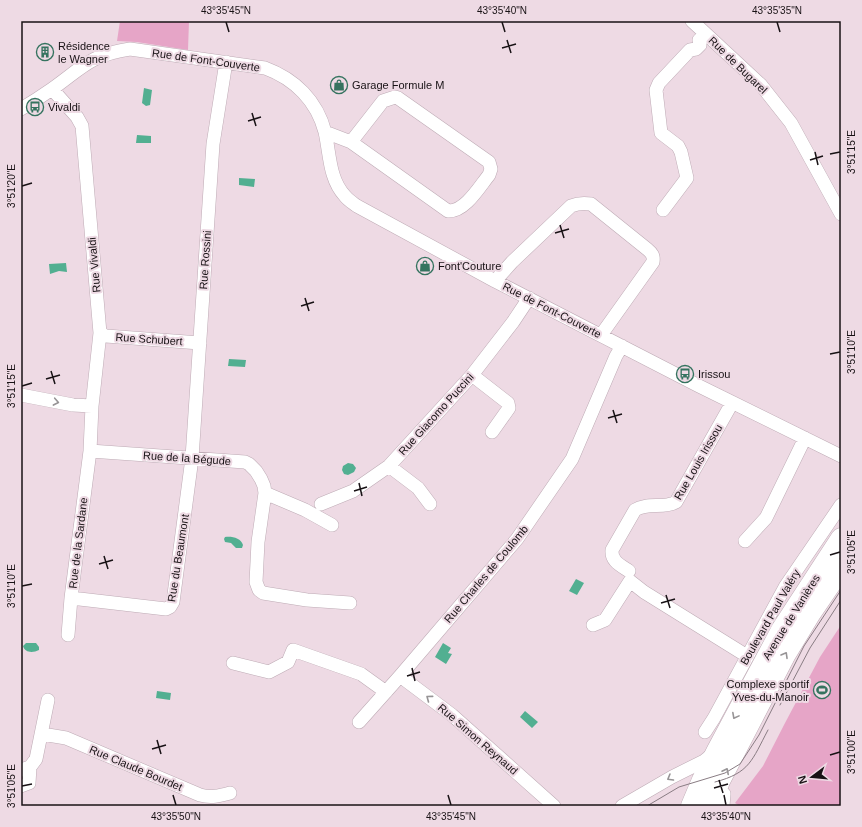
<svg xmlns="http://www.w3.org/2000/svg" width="862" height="827" font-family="Arial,sans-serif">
<rect width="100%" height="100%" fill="#eedae4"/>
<path fill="#e6a5c7" d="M120 21H189L188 50 137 42 117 41Z
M841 625V806H740L735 803 763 766 785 723 820 657Z"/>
<path fill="#52af91" d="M144 88 152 90 150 105 146 106 142 103Z
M137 135 151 136V143H136Z
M239 178 255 179 254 187 239 185Z
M66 263 67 272 59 271 50 274 49 264Z
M229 359 246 360 245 367 228 366Z
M348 463 353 464 356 468 354 472 348 475 344 474 342 470 343 466Z
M225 537C232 536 241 538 243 545L242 548H236L231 543 225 542 224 539Z
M576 579 584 583 577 595 569 591Z
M26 643H36L39 647V650C33 653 25 653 23 646Z
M443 643 451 648 448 653 452 654 446 664 435 657Z
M157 691 171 693 170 700 156 698Z
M525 711 538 722 532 728 520 717Z"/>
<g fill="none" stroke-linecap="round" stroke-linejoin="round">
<g stroke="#beabb5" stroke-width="14">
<path id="street" d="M692 21 761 85 791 123 841 214
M52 89 77 117 82 126 100 333 92 406 90 451 71 598 68 635
M21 109C31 103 42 96 52 89 83 67 90 55 130 49L265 68C295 79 317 101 325 132 330 154 329 179 345 196 348 200 353 203 357 206L495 281 699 386 841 456
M325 132 351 142 448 211C465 212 480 186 489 175L491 169 489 162 398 98 395 97 383 101 351 142
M663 210 687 178 681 152 678 146 661 133 656 90 659 83 690 50 696 49 700 45 699 40 706 34
M495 281 512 262 571 206C578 203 585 203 591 204L647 249C652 253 654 256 653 262L601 335
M100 333 106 336 200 343
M472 375 508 403 509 408 492 432
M21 395 73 405 92 406
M90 451 245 462 249 464 256 471 261 479 264 486 265 493 258 542 256 582 259 590 263 593 307 600 350 603
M389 466 418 488 430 504
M265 493 305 510 332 525
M321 504 353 491 389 466 472 375 513 322 529 298
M745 541 766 518 805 438
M629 571C620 565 611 561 612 550L635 510C647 502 664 509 676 502L732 403
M71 598 166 609 170 607 173 602 192 458 213 144 226 62
M593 625 605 620 630 581 644 592 747 656
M233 663 269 672 288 662 293 650 361 674 386 692
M400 676 452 715 554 806
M359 722 400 676 517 539 572 459 616 356 622 346
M705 732 714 718 785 587 841 505
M42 734 66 738 200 795C211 798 219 796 230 793
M21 770 30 767 36 759 48 700
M21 786 29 783 30 767
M716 790 724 794 723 806
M622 806 672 777 704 761 714 753"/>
</g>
<g stroke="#beabb5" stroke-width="21">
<path id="primary" d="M691 806 702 780 716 752 781 630 841 538
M710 806 720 781 786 654 811 613 841 569"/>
</g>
<use href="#street" stroke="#fff" stroke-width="13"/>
<use href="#primary" stroke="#fff" stroke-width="20"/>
<path stroke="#897c83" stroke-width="1" d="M780 705 810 648 841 600
M715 782C750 773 752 760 768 730
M647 806 679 787 725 773 740 764 759 735 804 646 841 590"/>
</g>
<defs><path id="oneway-chevron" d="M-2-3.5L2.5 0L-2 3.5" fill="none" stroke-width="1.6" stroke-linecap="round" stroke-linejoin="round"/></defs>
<g stroke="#979496">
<use href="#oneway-chevron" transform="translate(56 402) rotate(11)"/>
<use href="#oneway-chevron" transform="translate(785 655) rotate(-60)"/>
<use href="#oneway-chevron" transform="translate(429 698) rotate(-143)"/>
<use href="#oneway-chevron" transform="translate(735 716) rotate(118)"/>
<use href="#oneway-chevron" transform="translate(726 771) rotate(-63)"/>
<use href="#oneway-chevron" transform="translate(670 778) rotate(150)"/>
</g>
<path fill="none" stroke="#181215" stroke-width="1.5" d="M226 22 229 32M502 22 505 32M777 22 780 32M507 40 511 53M502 48 516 44M252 113 256 126M248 121 261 117M815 152 818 165M830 154 840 152M810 160 823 156M22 186 32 183M560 225 564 238M555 233 569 229M305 298 309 311M301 306 314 302M830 354 840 352M51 371 55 384M46 379 60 375M22 386 32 383M613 410 617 423M608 418 622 414M359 483 362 496M354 491 367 487M830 555 840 552M104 556 108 569M99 564 113 560M22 586 32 584M666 595 670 608M661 603 675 599M412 668 415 681M407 676 420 672M157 740 161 754M152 749 166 745M830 755 840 752M719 780 723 793M22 786 32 784M714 788 728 784M173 795 176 805M448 795 451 805M724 795 726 805"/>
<defs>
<g id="building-ring" transform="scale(0.9)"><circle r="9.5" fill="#eedae4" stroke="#35735f" stroke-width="1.5"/><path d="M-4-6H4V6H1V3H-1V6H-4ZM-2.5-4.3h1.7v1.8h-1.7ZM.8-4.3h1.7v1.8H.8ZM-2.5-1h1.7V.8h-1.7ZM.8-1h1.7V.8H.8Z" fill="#35735f"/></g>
<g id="shop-ring" transform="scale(0.9)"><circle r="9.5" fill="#eedae4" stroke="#35735f" stroke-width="1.5"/><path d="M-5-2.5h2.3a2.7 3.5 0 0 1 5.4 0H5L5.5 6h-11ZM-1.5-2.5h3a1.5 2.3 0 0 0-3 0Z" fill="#35735f"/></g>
<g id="bus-ring" transform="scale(0.9)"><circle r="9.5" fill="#eedae4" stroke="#35735f" stroke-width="1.5"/><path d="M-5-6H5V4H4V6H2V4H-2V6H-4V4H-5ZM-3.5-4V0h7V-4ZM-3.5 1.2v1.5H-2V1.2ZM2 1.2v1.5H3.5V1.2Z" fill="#35735f"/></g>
<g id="stadium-ring" transform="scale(0.9)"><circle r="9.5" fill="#eedae4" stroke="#35735f" stroke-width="1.5"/><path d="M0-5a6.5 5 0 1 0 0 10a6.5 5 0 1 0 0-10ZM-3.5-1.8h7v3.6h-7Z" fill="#35735f"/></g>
</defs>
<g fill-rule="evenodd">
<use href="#building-ring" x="45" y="52"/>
<use href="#shop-ring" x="339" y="85"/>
<use href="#bus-ring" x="35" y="107"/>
<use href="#shop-ring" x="425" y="266"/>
<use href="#bus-ring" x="685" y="374"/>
<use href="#stadium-ring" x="822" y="690"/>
</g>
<g text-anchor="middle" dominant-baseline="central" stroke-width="4" stroke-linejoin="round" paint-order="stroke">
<g font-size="11" fill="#181215" stroke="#eedae4" text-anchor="start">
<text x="58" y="46">Résidence<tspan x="58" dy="13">le Wagner</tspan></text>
<text x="352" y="85">Garage Formule M</text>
<text x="48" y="107">Vivaldi</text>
<text x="438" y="266">Font'Couture</text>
<text x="698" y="374">Irissou</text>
<text x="809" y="684" text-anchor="end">Complexe sportif<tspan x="809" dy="13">Yves-du-Manoir</tspan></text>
</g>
<g font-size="11" fill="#181215" stroke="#eedae4">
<text transform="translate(206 60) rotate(8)">Rue de Font-Couverte</text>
<text transform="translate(738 65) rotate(44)">Rue de Bugarel</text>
<text transform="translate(205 260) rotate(-86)">Rue Rossini</text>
<text transform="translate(94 265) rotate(-95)">Rue Vivaldi</text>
<text transform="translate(552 310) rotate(27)">Rue de Font-Couverte</text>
<text transform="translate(149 339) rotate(4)">Rue Schubert</text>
<text transform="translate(436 414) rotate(-48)">Rue Giacomo Puccini</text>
<text transform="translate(187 458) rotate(4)">Rue de la Bégude</text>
<text transform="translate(698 462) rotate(-60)">Rue Louis Irissou</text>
<text transform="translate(78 543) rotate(-83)">Rue de la Sardane</text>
<text transform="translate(178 558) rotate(-81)">Rue du Beaumont</text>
<text transform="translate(486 574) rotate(-50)">Rue Charles de Coulomb</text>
<text transform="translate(770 617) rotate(-60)">Boulevard Paul Valéry</text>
<text transform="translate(791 617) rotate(-58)">Avenue de Vanières</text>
<text transform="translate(478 739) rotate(41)">Rue Simon Reynaud</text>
<text transform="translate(136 768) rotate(23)">Rue Claude Bourdet</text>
</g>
</g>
<rect width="862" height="827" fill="none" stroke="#eedae4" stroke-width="44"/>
<g transform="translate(812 777) rotate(254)" stroke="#eedae4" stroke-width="3" paint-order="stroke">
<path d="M0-3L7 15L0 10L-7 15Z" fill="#181215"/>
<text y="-6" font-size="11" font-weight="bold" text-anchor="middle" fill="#181215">N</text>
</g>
<rect x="22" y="22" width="818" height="783" fill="none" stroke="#181215" stroke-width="1.5"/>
<g font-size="10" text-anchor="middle" fill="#181215">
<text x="226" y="14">43°35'45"N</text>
<text x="502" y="14">43°35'40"N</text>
<text x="777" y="14">43°35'35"N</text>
<text transform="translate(851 152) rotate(-90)" y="4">3°51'15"E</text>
<text transform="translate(11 186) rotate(-90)" y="4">3°51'20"E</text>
<text transform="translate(851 352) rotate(-90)" y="4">3°51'10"E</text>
<text transform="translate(11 386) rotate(-90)" y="4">3°51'15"E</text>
<text transform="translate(851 552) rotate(-90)" y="4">3°51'05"E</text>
<text transform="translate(11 586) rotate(-90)" y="4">3°51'10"E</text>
<text transform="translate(851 752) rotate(-90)" y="4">3°51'00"E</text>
<text transform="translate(11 786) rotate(-90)" y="4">3°51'05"E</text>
<text x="176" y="820">43°35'50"N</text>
<text x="451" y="820">43°35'45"N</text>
<text x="726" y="820">43°35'40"N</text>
</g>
</svg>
